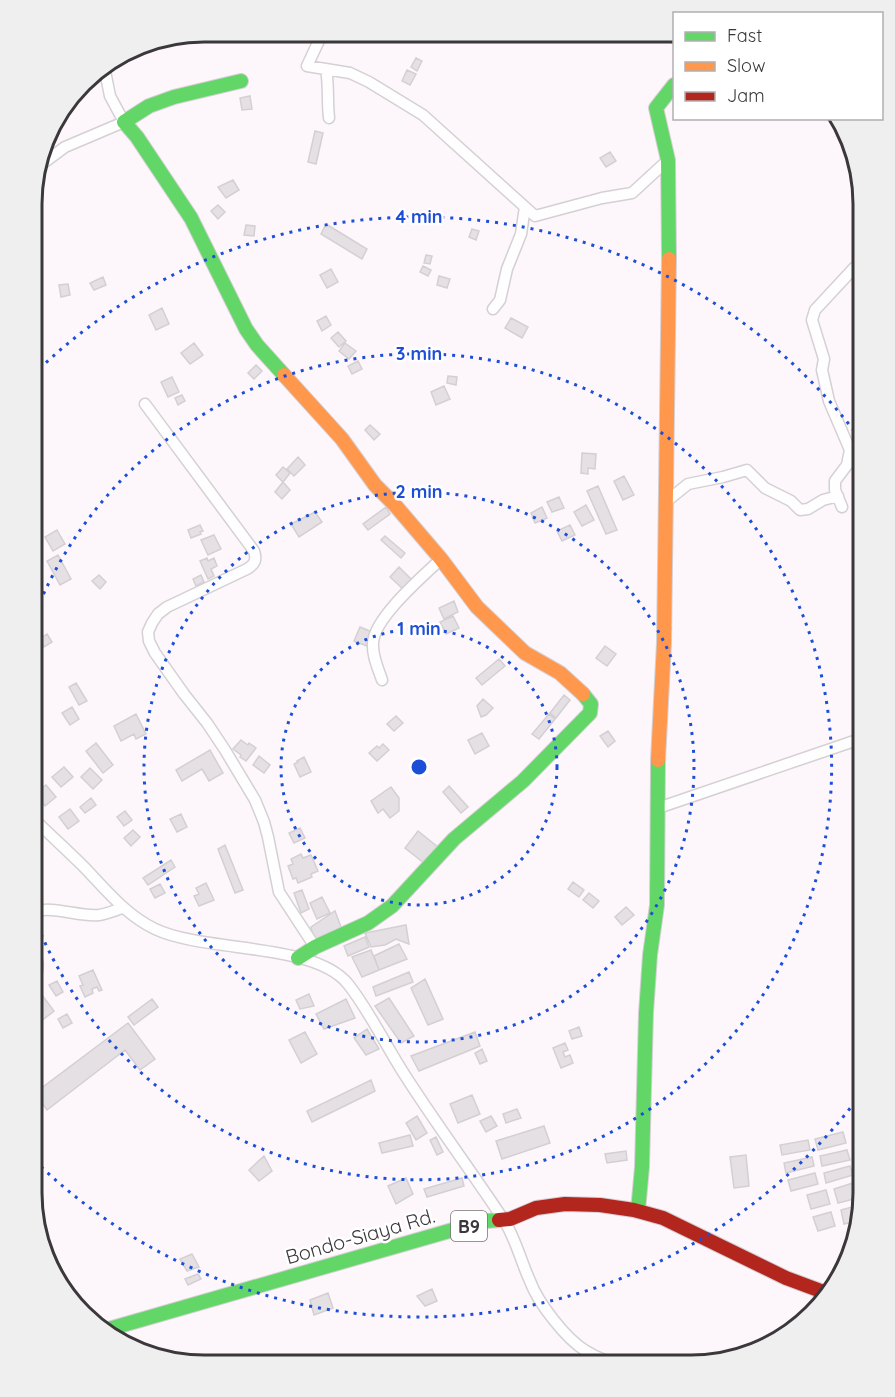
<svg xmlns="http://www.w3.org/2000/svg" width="895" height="1397" font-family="Quicksand,sans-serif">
<rect width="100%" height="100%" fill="#fdf7fc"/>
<path fill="#e5e0e4" stroke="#d3cfd2" stroke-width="1.5" d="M416 58 422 61 417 71 411 67Z
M407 70 416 74 410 85 402 81Z
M250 96 252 109 242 110 240 98Z
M315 131 323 133 316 164 308 162Z
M610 152 616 161 606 167 600 158Z
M233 180 239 190 226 198 218 187Z
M218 205 225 212 218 219 211 211Z
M326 224 367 249 362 259 321 234Z
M246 225 255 226 254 236 244 235Z
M472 229 479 231 476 240 469 237Z
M426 255 432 256 430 264 424 263Z
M423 266 431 270 428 276 420 272Z
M331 269 338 282 327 288 320 275Z
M439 276 450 279 447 288 437 285Z
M103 277 106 285 94 290 90 283Z
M68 284 70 295 61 297 59 285Z
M162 308 169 324 156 330 149 315Z
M326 316 331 325 322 331 317 321Z
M511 318 528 327 522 338 505 328Z
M338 332 346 341 339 347 331 338Z
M194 343 203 355 190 364 181 353Z
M345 343 356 351 349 359 339 351Z
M358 361 362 369 352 374 348 366Z
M256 365 262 371 254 379 248 373Z
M448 376 457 377 456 385 447 383Z
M172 377 179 392 168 397 161 382Z
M444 386 450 399 436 405 431 392Z
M182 395 185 401 178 405 175 398Z
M370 425 380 434 374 440 365 430Z
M582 453 596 454 595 469 588 468V474L581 473Z
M298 457 305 465 294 476 287 469Z
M283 467 290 473 283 482 276 475Z
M624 476 634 495 623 500 614 481Z
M283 482 290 490 282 499 275 492Z
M598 486 617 530 606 534 587 491Z
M559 497 564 508 552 512 547 502Z
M586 505 594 520 582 526 574 512Z
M386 507 390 514 368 530 363 524Z
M542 507 547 518 535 523 531 513Z
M315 512 322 522 299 537 291 524Z
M200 525 203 531 200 532 201 534 191 538 188 530Z
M570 525 575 535 562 541 557 531Z
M57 530 65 544 53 551 45 537Z
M214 535 221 549 208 555 201 540Z
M385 536 405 553 401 558 381 540Z
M58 555 71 579 60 585 47 561Z
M207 558 208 561 214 558 217 566 211 569 214 576 208 579 200 561Z
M399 567 413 581 404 590 390 577Z
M99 575 106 582 100 589 92 581Z
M201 575 204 582 196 586 193 579Z
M454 601 458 612 444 619 439 608Z
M453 616 459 628 446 634 440 622Z
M360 627 372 632 367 646 354 641Z
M47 634 52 642 44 647 40 639Z
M605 646 616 654 607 666 596 658Z
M499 659 505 666 482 685 476 678Z
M76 683 87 701 79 705 69 687Z
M564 695 570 700 556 718 550 713Z
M483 699 493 708 486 715 481 717 477 706Z
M72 707 79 719 70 725 62 713Z
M136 714 146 734 136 739 134 734 121 741 114 726Z
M549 714 555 719 539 739 532 734Z
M396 716 403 723 394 731 387 724Z
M608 731 615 741 608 747 600 736Z
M482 733 489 746 475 754 468 740Z
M241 740 248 745 249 743 256 748 246 761 240 757 241 755 233 749Z
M96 743 113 765 103 773 86 751Z
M383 744 389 750 377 761 369 753 377 746 379 748Z
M210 750 223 773 209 781 202 769 182 781 176 770Z
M259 756 270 765 264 773 253 765Z
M304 757 311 772 300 777 294 764 298 762 297 761Z
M64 767 73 777 61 787 52 777Z
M90 768 102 780 93 789 81 777Z
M46 785 56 797 45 806 35 793Z
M449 786 468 807 461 813 443 792Z
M391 787 399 798V811L390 818 383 809 378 813 371 801Z
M91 798 96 805 85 813 80 807Z
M70 809 79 821 68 829 59 817Z
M125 811 132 820 124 826 117 817Z
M181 814 187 827 177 832 170 819Z
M300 828 305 838 294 843 289 833Z
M133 830 140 837 131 846 124 838Z
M418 831 438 847 424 863 405 848Z
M225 845 243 890 235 893 218 849Z
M301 854 303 858 311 855 318 871 311 874 312 877 298 883 296 878 293 879 288 866 293 864 291 859Z
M171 860 175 867 148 885 143 878Z
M573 882 584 890 579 897 568 889Z
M206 883 214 900 199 906 194 896 199 894 196 888Z
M160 884 165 893 155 898 150 889Z
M302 890 309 909 301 913 294 893Z
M589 893 599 901 593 908 583 900Z
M322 897 330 913 317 919 310 903Z
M626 907 634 915 622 925 615 917Z
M335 911 341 927 315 947 311 927Z
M406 925 409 944 396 939 385 945 371 947 365 933Z
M365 937 369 947 348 956 344 946Z
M399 944 407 959 379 970 374 956Z
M371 950 379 970 362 977 352 957Z
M93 970 102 990 99 991 97 987 92 989 93 993 85 997 80 986 83 985 79 976Z
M409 972 413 982 376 996 373 987Z
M425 979 443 1019 428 1025 411 988Z
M57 981 63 992 56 996 49 985Z
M309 994 314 1006 300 1009 296 1000Z
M42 995 54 1011 35 1026 32 1022V1003Z
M389 998 414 1036 401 1043 375 1006Z
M152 999 158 1007 134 1025 128 1017Z
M346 999 355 1018 324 1029 316 1014Z
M67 1014 72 1023 63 1028 58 1019Z
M128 1023 155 1059 140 1070 125 1050 47 1110 35 1093Z
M579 1027 582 1036 572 1039 569 1031Z
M367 1029 379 1049 366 1055 354 1038Z
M305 1032 317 1054 301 1063 289 1040Z
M475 1032 480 1046 419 1071 411 1056Z
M565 1043 568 1050 563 1052 565 1057 570 1055 573 1063 561 1068 553 1048Z
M482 1049 487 1061 480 1064 475 1053Z
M371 1080 375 1091 312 1122 307 1111Z
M472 1095 480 1114 458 1123 450 1104Z
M517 1109 521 1118 506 1123 503 1114Z
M417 1116 427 1133 416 1140 406 1123Z
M491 1116 497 1126 486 1132 480 1121Z
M544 1126 550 1143 502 1159 496 1141Z
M843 1132 846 1143 818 1150 815 1139Z
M410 1135 413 1146 382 1153 379 1143Z
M436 1137 443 1152 437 1155 430 1140Z
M808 1140 810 1150 782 1155 780 1145Z
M847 1150 850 1160 822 1166 820 1156Z
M626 1151 627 1160 607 1163 605 1154Z
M746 1155 749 1186 734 1188 730 1157Z
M264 1156 272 1171 259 1181 249 1170Z
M812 1157 814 1166 786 1173 784 1163Z
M850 1166 853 1175 826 1183 824 1173Z
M815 1173 818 1184 791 1191 788 1180Z
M406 1178 413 1194 396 1204 388 1186Z
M462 1178 464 1186 427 1197 424 1189Z
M853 1183 858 1198 838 1203 834 1189Z
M826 1190 830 1204 811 1209 807 1195Z
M859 1205 860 1211 857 1221 844 1224 841 1210Z
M831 1212 835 1226 818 1231 813 1217Z
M192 1254 199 1267 187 1271 180 1259Z
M198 1274 201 1279 188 1285 185 1279Z
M432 1289 437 1301 425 1306 417 1296Z
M328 1293 333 1308 314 1315 310 1300Z"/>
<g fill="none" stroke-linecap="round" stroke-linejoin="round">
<g stroke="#d4d0d3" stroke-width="13">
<path id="street" d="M323 32 307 66 350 73 369 82 423 115 535 216 602 198 632 193 668 160
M674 33V38
M326 69C329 85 327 101 329 118
M38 167 65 147 124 122 110 96 104 66
M493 309 500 300 507 269 521 234 525 207
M145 404 254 551C257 560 255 564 247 569L167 607 158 614 152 623 148 632 149 641 155 653 184 694 207 723 225 750 255 800 264 822 268 837 279 892 315 947
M667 501 688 484 723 477 747 470 765 488 791 501 800 510 808 509 823 500 838 496
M842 507 835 490V481L847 465 850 450 829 401 822 370 824 359 812 320 815 310 854 268 863 261
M382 680C378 668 372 656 373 643 374 618 423 576 441 559
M658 808 863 738
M32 817C49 834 67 850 84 867 106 890 126 915 155 929 206 953 314 942 348 984 368 1009 384 1042 401 1069 433 1120 470 1169 503 1219 515 1236 521 1262 530 1281 538 1303 566 1339 586 1351 598 1359 610 1362 624 1365
M32 912C54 905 77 917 99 915 107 914 115 910 123 908
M32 981C41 969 38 959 32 946
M32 1074V1067"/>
</g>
<g stroke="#d4d0d3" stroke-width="16">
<path id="fast" d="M241 81 174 97 149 106 124 122 137 137 191 218 246 329 257 345 284 375
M669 259 668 160 656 108 674 85
M298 958 315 947 368 923 392 906 454 839 523 781 590 713 591 704 583 694
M638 1211 642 1167 646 1013 650 955 657 905 658 760
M102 1331 463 1227 486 1221 499 1220"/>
</g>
<g stroke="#d4d0d3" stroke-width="16">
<path id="slow" d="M284 375 342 439 375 485 394 504 441 559 477 607 525 653 560 673 583 694
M658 760 664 643 669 259"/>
</g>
<g stroke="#d4d0d3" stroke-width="16">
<path id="jam" d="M499 1220 510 1219 536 1208 565 1204 600 1205 634 1210 663 1218 786 1278 829 1294"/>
</g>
<use href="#street" stroke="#fffeff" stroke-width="10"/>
<use href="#fast" stroke="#63d668" stroke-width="14"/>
<use href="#slow" stroke="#ff974d" stroke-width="14"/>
<use href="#jam" stroke="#b3261e" stroke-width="14"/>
</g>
<g fill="none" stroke="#1d4ed8" stroke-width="3" stroke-dasharray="3 6">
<circle cx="419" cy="767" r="138"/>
<circle cx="419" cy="767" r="275"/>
<path d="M33 619A413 413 0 1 1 32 912"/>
<path d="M861 1094A550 550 0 0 1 33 1159M33 375A550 550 0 0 1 861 440"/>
</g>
<g text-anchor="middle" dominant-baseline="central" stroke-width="5" stroke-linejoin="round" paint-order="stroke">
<rect fill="#fff" stroke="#767476" stroke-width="1.5" x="451" y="1211" width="36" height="30" rx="4.5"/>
<g font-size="18" font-weight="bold" fill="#3b383b">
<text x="469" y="1226">B9</text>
</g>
<g font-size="20" fill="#3b383b" stroke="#fff">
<text transform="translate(360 1236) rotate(-16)">Bondo-Siaya Rd.</text>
</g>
</g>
<path d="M0 0H895V1397H0ZM204 42H691A162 162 0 0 1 853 204V1193A162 162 0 0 1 691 1355H204A162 162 0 0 1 42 1193V204A162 162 0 0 1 204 42Z" fill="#efefef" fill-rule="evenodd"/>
<path fill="none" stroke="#3b383b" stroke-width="3" d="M204 42H691A162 162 0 0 1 853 204V1193A162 162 0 0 1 691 1355H204A162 162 0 0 1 42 1193V204A162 162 0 0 1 204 42Z"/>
<circle cx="419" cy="767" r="9" fill="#1d4ed8" stroke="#fff" stroke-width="3"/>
<g font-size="18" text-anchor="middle" font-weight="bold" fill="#1d4ed8" stroke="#fff" stroke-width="5" stroke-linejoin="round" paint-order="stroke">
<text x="419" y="223">4 min</text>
<text x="419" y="360">3 min</text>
<text x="419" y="498">2 min</text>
<text x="419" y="635">1 min</text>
</g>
<rect x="673" y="12" width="210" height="108" fill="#ffffff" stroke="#b1afb1" stroke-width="1.5"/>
<rect x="685" y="32" width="30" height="9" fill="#63d668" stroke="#b1afb1" stroke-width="1.5"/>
<text x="727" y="42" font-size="18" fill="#3b383b">Fast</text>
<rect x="685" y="62" width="30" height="9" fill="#ff974d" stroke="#b1afb1" stroke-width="1.5"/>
<text x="727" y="72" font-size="18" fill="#3b383b">Slow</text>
<rect x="685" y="92" width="30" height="9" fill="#b3261e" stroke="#b1afb1" stroke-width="1.5"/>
<text x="727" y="102" font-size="18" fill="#3b383b">Jam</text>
</svg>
